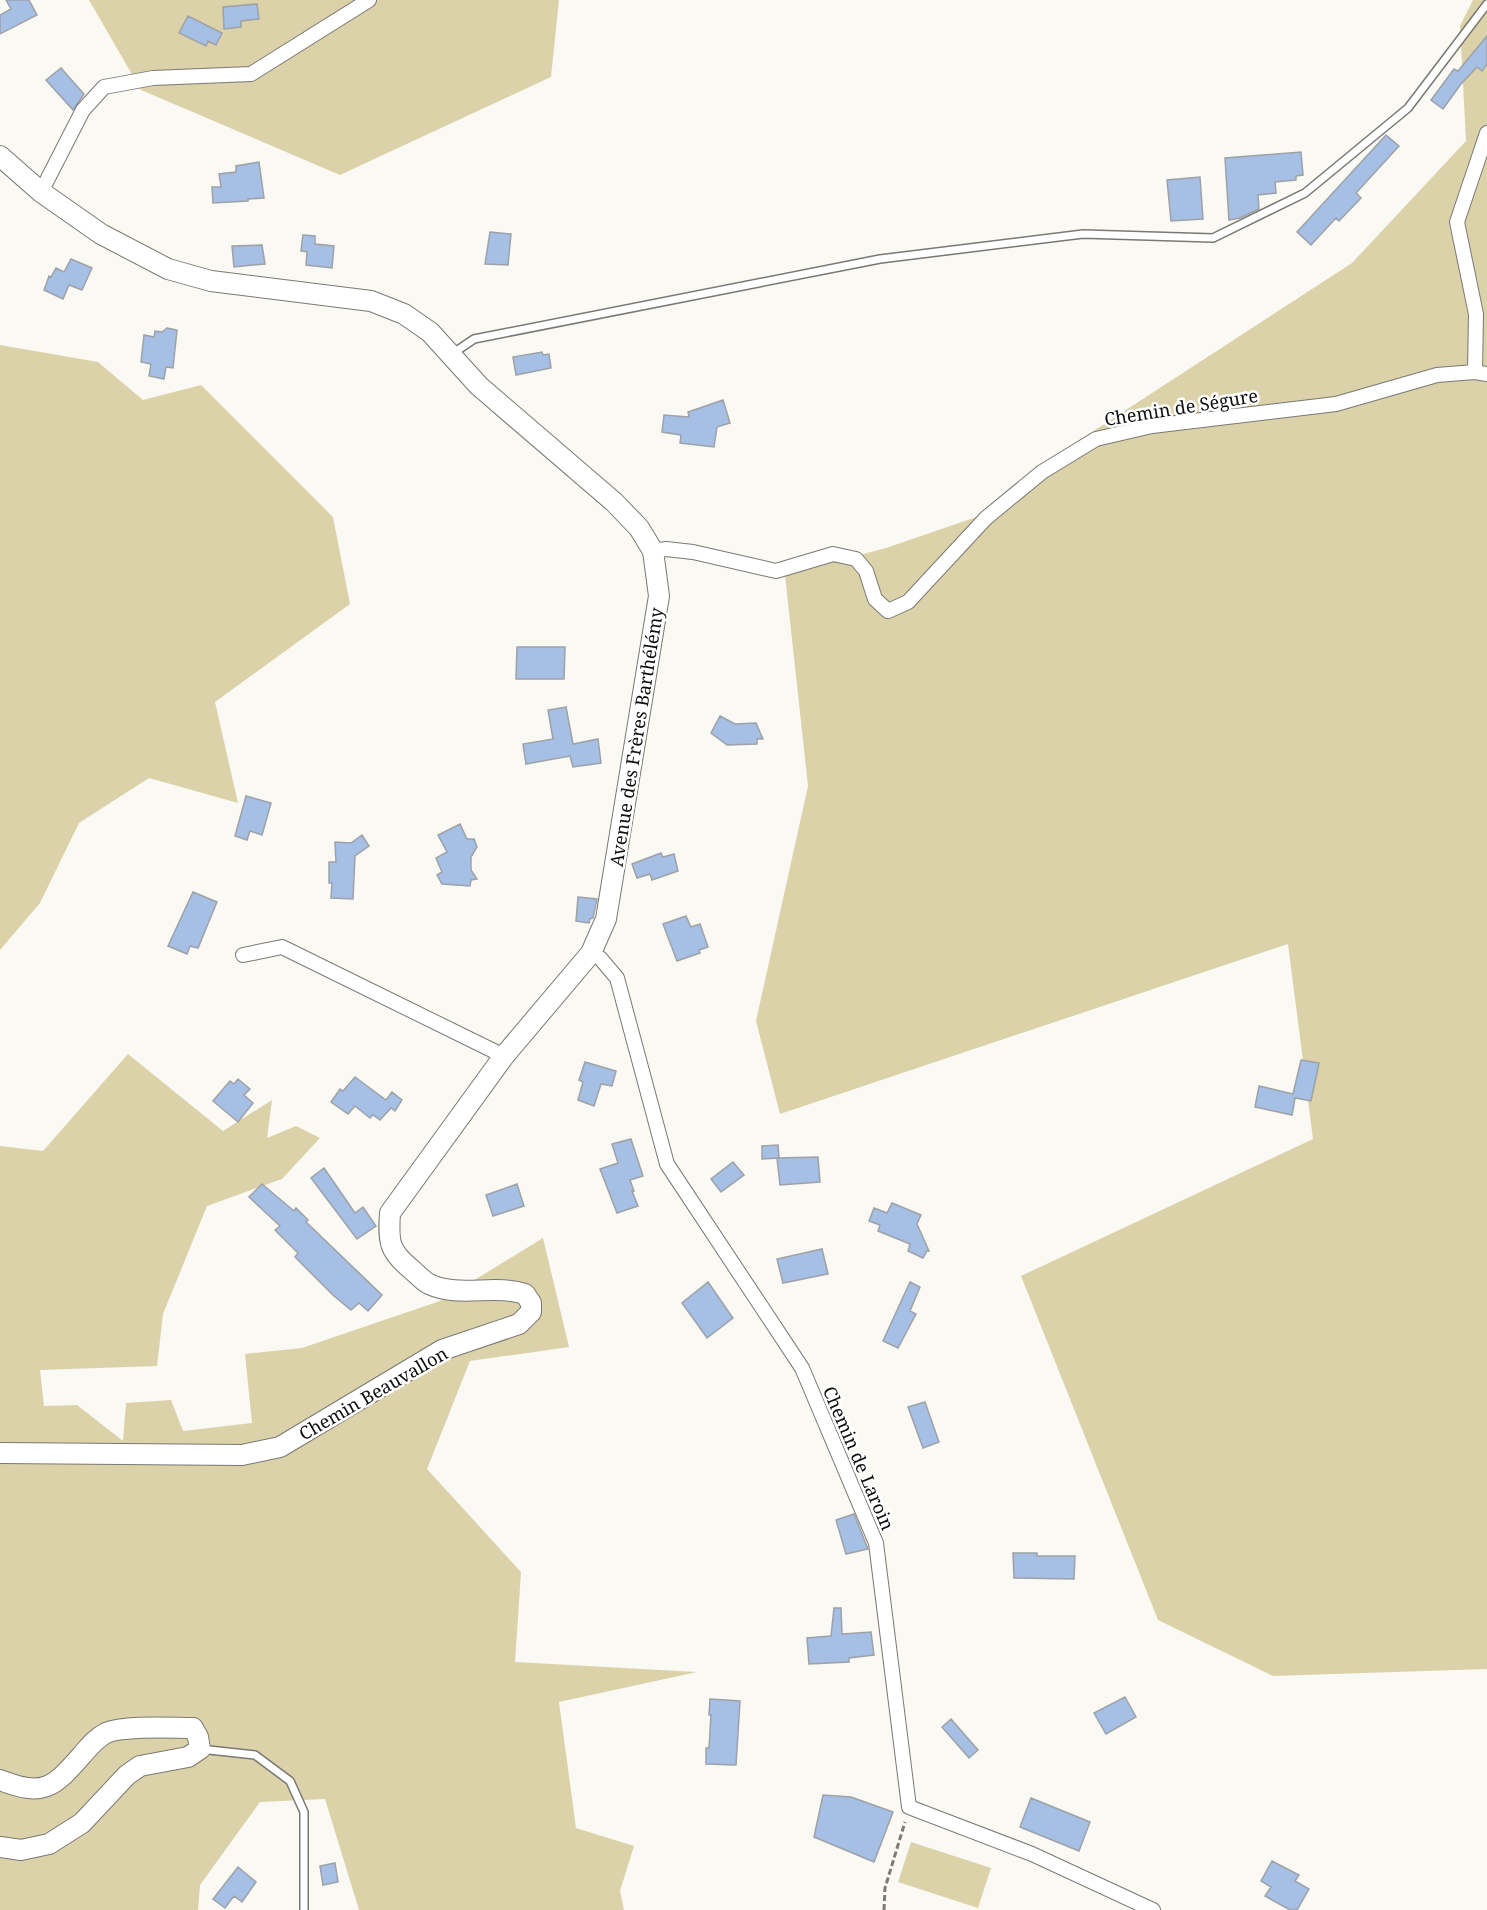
<svg xmlns="http://www.w3.org/2000/svg" width="1487" height="1910" font-family="'Noto Serif',serif">
<rect width="100%" height="100%" fill="#faf9f4"/>
<path fill="#dcd2a9" d="M89 0H559L551 77 340 175 141 90Z
M1473 0H1487V1669L1273 1676 1158 1620 1021 1276 1313 1139 1288 944 780 1114 756 1021 808 786 785 575 886 548 991 512 1072 445 1352 263 1466 141 1460 26Z
M0 345 98 362 143 400 201 385 333 517 350 604 215 702 238 803 149 778 79 823 40 903 0 950Z
M128 1054 223 1131 272 1100 267 1138 296 1126 320 1138 282 1179 207 1206 163 1314 157 1366 40 1370 44 1406 77 1405 123 1441 126 1403 171 1400 183 1431 252 1423 245 1354 302 1348 440 1301 543 1238 569 1347 470 1361 427 1469 521 1572 515 1662 697 1672 559 1702 576 1828 634 1846 620 1891 624 1910H359L325 1799 260 1802 200 1885 198 1910H0V1146L43 1151Z
M911 1842 991 1868 978 1908 898 1882Z"/>
<path fill="#a5bfe5" stroke="#9ea1a6" stroke-width="1.5" d="M6 0H29L37 15 0 34V15L11 9Z
M257 4 259 19 241 21V27L224 29 223 7Z
M188 16 222 33 216 45 208 41 206 46 179 33Z
M1487 36V64L1482 71 1477 67 1461 84 1443 109 1431 100 1454 69 1458 71Z
M61 68 84 94 73 110 46 80Z
M1386 135 1399 146 1356 193 1361 198 1339 221 1336 218 1311 245 1297 232Z
M1301 152 1303 175 1296 176V180L1275 182 1276 193 1258 195 1259 209 1240 218 1229 220 1225 158Z
M259 162 264 198 248 199V201L213 203 212 187H221L219 174 236 172V166Z
M1200 177 1203 219 1171 221 1167 180Z
M490 232 511 234 508 265 485 264Z
M303 235 315 236V244L334 246 332 268 306 265 307 252 301 251Z
M262 245 265 264 234 267 232 246Z
M71 259 92 268 82 290 69 285 63 299 44 290 49 276 51 277 56 268 64 272Z
M167 328 177 330 173 368 166 367 164 379 149 376 151 364 141 362 144 335 154 337 155 331 162 332Z
M542 352 543 355 549 354 551 368 516 375 513 357Z
M723 400 730 423 717 427 714 447 680 443 681 435 662 432 664 415 689 417 688 412Z
M517 647H565L564 679H516Z
M566 707 573 744 598 739 601 763 573 767 570 756 526 764 523 744 553 739 548 710Z
M720 716 735 724 756 723 763 739H757V744L727 745 711 733Z
M246 796 271 803 262 835 250 831 247 840 235 836Z
M460 824 467 839H474L477 847 471 857V870L477 879 471 880 470 886 442 884 437 875 442 872 436 858 447 852 438 835Z
M362 835 369 846 355 856 353 899 331 898 332 883H329V862H336L335 842 351 843Z
M661 853 663 857 674 854 678 871 652 880 650 874 637 878 632 864Z
M193 892 217 902 198 948 190 946 187 954 168 946Z
M578 897 597 899 593 918 590 919 589 923 576 921Z
M686 916 691 927 700 924 708 947 699 950 700 953 677 961 663 924Z
M1301 1060 1319 1063 1311 1101 1295 1098 1292 1115 1255 1107 1259 1086 1293 1094Z
M585 1062 616 1071 612 1086 601 1084 594 1106 578 1100 583 1082 579 1080Z
M355 1077 386 1100 392 1092 402 1100 395 1111 391 1108 380 1120 373 1115 370 1118 355 1106 348 1114 331 1102 340 1089 343 1091Z
M238 1079 250 1089 244 1095 253 1103 238 1122 213 1101 230 1081 234 1084Z
M631 1139 643 1176 630 1180 634 1191H632L638 1206 617 1213 600 1169 618 1163 612 1144Z
M778 1145 779 1158 762 1159V1146Z
M818 1157 820 1182 780 1185 777 1158Z
M733 1162 744 1175 721 1192 711 1179Z
M324 1168 355 1213 363 1207 376 1226 357 1239 311 1178Z
M262 1184 294 1211 296 1208 308 1220 306 1222 382 1295 368 1311 359 1303 351 1310 334 1296 295 1257 298 1253 275 1230 280 1226 249 1197Z
M517 1184 524 1206 493 1216 486 1195Z
M892 1203 921 1215 917 1224 929 1251H927L923 1258 908 1251 910 1244 878 1231 880 1225 869 1221 874 1208 887 1213Z
M822 1249 828 1274 783 1283 777 1259Z
M708 1282 733 1318 707 1338 682 1303Z
M910 1282 920 1287 910 1311 916 1314 898 1348 883 1341Z
M925 1402 939 1442 923 1448 908 1407Z
M854 1514 868 1549 846 1554 836 1520Z
M1013 1553H1037V1556H1075L1074 1579 1014 1578Z
M834 1608H841L842 1634 871 1632 874 1655 849 1658V1662L809 1664 807 1638 831 1636Z
M1125 1697 1136 1717 1106 1734 1094 1713Z
M710 1699 740 1701 736 1765 706 1764V1748H709L711 1715H709Z
M951 1719 978 1750 969 1758 942 1727Z
M823 1795 851 1797 893 1812 874 1862 814 1837Z
M1031 1798 1090 1822 1079 1851 1020 1827Z
M1272 1861 1299 1875 1295 1881 1309 1889 1297 1910H1290L1265 1896 1271 1887 1261 1881Z
M335 1863 338 1882 323 1885 320 1866Z
M238 1867 256 1882 242 1902 234 1896 225 1908 213 1899Z"/>
<g fill="none" stroke-linecap="round" stroke-linejoin="round">
<g stroke="#797873" stroke-width="10">
<path id="lane" d="M452 354 474 339 880 259 1083 234 1213 238 1305 193 1408 108 1487 4
M200 1749 255 1755 290 1781 304 1812V1910"/>
</g>
<g stroke="#797873" stroke-width="16">
<path id="street" d="M41 192 83 110 104 87 153 78 251 74 369 0
M1475 372 1476 314 1457 222 1487 133
M653 551 666 549 693 552 776 571 833 554 856 559 866 571 875 599 888 611 908 602 986 518 1042 472 1096 439 1152 426 1336 404 1437 375 1475 372 1487 374
M591 953 600 958 617 978 667 1164 802 1368 876 1543 909 1807 1032 1854 1153 1910
M243 955 282 947 504 1056"/>
</g>
<g stroke="#797873" stroke-width="22">
<path id="secondary" d="M0 156 41 192 101 234 168 269 211 281 371 301 404 314 430 332 479 386 614 502 639 528 653 551 659 596 606 919 591 953 504 1056 390 1213C388 1242 389 1251 411 1269 417 1274 423 1281 429 1284 459 1298 494 1284 525 1294L531 1303V1312L519 1324 442 1350 280 1447 242 1455 0 1453
M0 1780C44 1797 53 1788 82 1755 89 1747 96 1738 106 1733 125 1725 172 1728 193 1728L198 1737 200 1749 188 1757 140 1766 127 1775 82 1823 49 1844 21 1850 0 1847"/>
</g>
<path stroke="#7c7b79" stroke-width="3" stroke-dasharray="6 3" stroke-linecap="butt" d="M884 1910 885 1888 905 1822"/>
<use href="#lane" stroke="#fff" stroke-width="7"/>
<use href="#street" stroke="#fff" stroke-width="14"/>
<use href="#secondary" stroke="#fff" stroke-width="20"/>
</g>
<g text-anchor="middle" dominant-baseline="central" stroke-width="5" stroke-linejoin="round" paint-order="stroke">
<g font-size="18" fill="#0e0d0c" stroke="#fff">
<text transform="translate(1181 407) rotate(-9)">Chemin de Ségure</text>
<text transform="translate(636 737) rotate(-81)">Avenue des Frères Barthélémy</text>
<text transform="translate(373 1393) rotate(-30)">Chemin Beauvallon</text>
<text transform="translate(859 1458) rotate(67)">Chemin de Laroin</text>
</g>
</g>
</svg>
